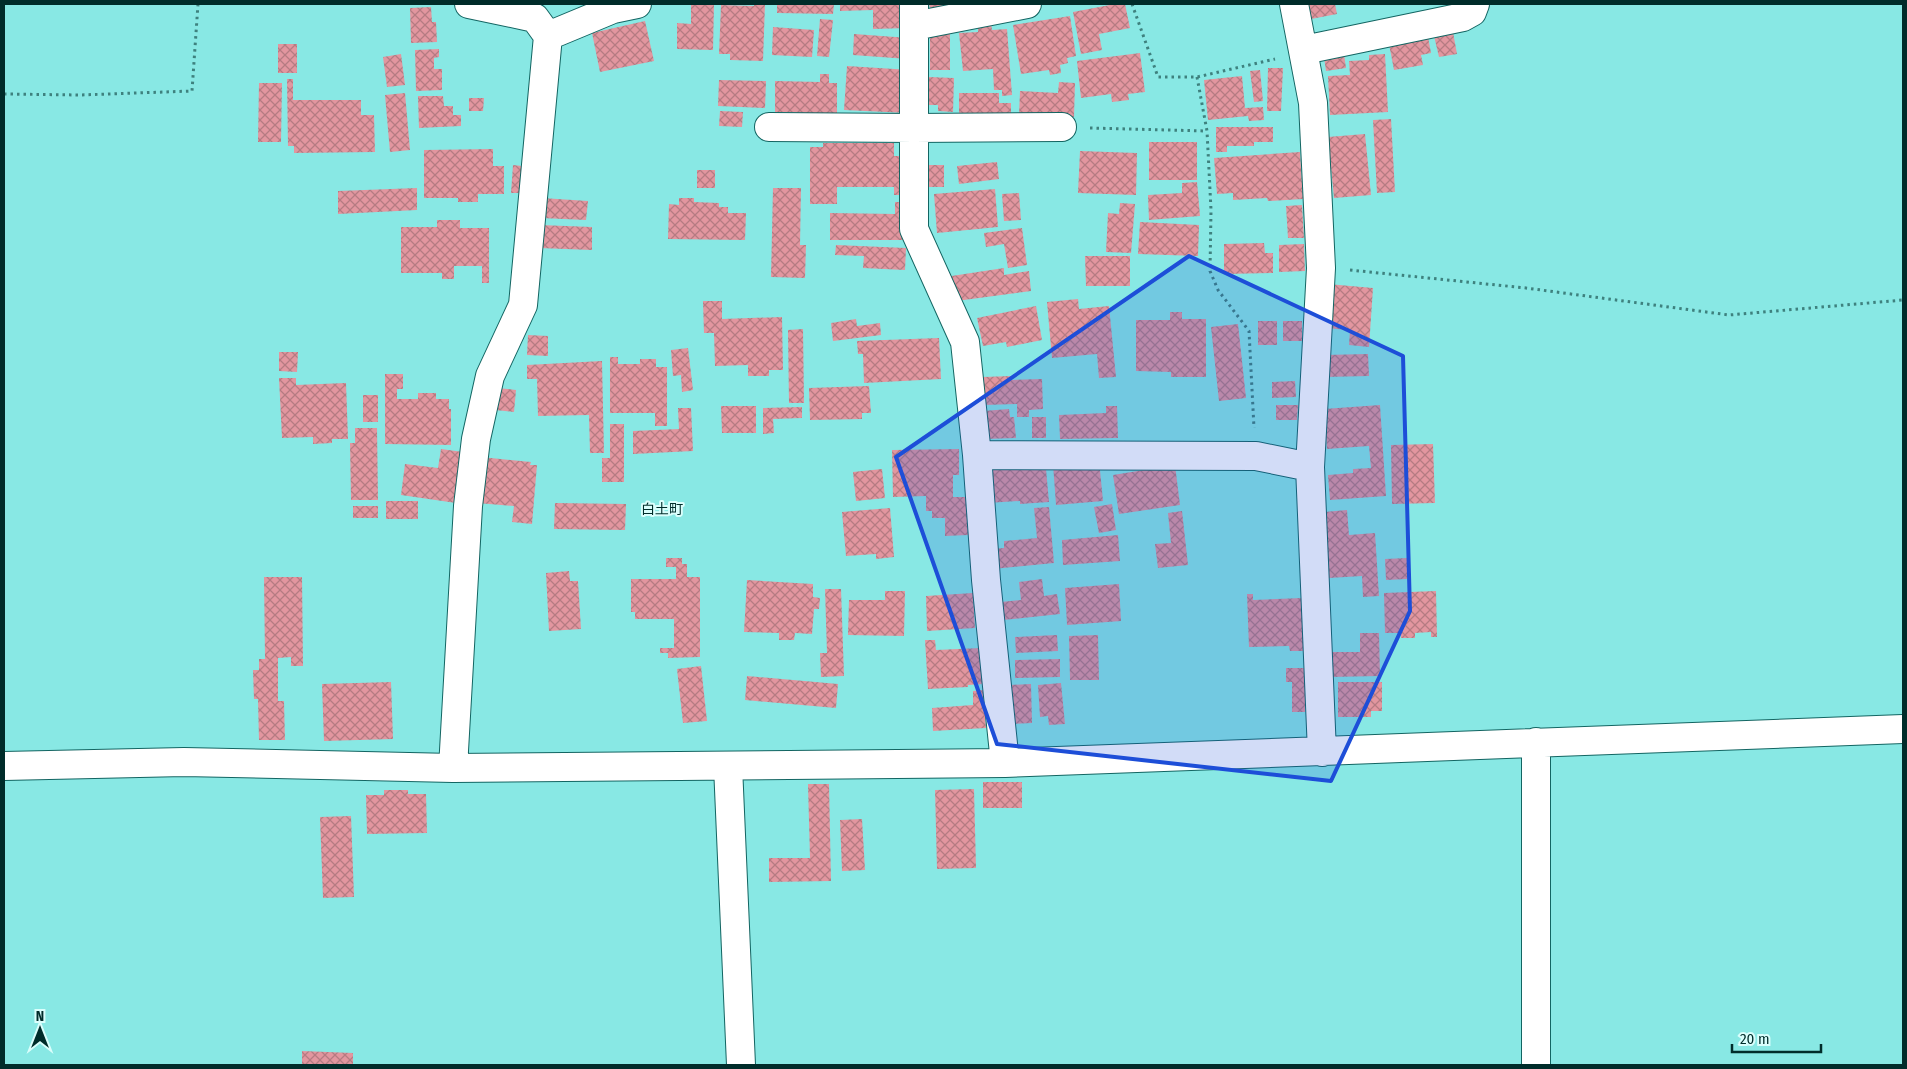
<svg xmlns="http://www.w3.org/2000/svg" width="1907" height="1069" font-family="'Fira Sans Condensed','Noto Sans JP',sans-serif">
<defs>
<pattern id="building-cross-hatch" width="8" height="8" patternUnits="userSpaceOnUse" patternTransform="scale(1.25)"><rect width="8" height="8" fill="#e2969f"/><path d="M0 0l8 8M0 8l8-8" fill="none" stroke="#b57b82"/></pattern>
</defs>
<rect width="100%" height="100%" fill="#88e8e4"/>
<path fill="url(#building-cross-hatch)" d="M691 4H714L713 50 677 49V23L691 24Z
M754 4H765L763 61 730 60V54H719L721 5 754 6Z
M777 4H834L833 14 777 13Z
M840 4H909V28L873 29V10L840 11Z
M929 4H973V5L930 8Z
M1115 4H1125L1130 28 1099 34 1102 50 1081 54 1073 12Z
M1303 4H1335L1337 14 1306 20Z
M431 7 432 22H436L437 42 411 43 410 8Z
M1070 16 1076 56 1067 58 1068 63 1060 65 1061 73 1050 75 1049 70 1021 74 1013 25Z
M820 19 833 20 829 57 817 56Z
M645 21 654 61 600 72 592 33Z
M991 23 992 30 1007 29 1012 95 1002 96V90H994L993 69 963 71 959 33 978 32V24Z
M930 26H950V70H930Z
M773 27 814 30 812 57 772 55Z
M1453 32 1457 54 1439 57 1434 36Z
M854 34 909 38 908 59 853 55Z
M1428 37 1431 53 1421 55 1423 65 1394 70 1389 44Z
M278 44H297V73H278Z
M439 49V57L434 58V69H442V90L416 91 415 50Z
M1140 53 1145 92 1128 94 1129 100 1112 102 1111 94 1081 98 1077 61Z
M401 54 405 85 387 87 383 57Z
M1344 54 1346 68 1326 71 1324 57Z
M1385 54 1388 112 1330 115 1328 76 1350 75 1349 61 1369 60V55Z
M847 66 910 70 907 113 844 110Z
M1268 68H1283L1281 111H1267Z
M1260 70 1263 101 1254 102 1250 71Z
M820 74H829V83H837V114L775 112V81L820 82Z
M1242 76 1245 108 1263 107 1264 120 1249 121 1248 116 1208 120 1204 80Z
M929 77 954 78 953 112 938 111V105H929Z
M287 79H293V100H361V115H374L375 152 294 153V146H288Z
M719 80 766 81 765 108 718 106Z
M1059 82 1075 83 1074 117 1019 115 1020 91 1058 93Z
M259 83H282L281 142H258Z
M405 93 410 150 390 152 385 95Z
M959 93H999V103H1011V113H959Z
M418 96H443L444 106H453V115H461V126L419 128Z
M469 98H484L483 111H469Z
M720 111 743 112 742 127 719 126Z
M1391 119 1395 192 1377 193 1373 120Z
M1216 127H1273V142H1254V146H1227V152H1216Z
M1365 134 1371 195 1334 198 1328 137Z
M1149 142H1197V180H1149Z
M823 143H894V156H906V195H894V187H837V204H810V147H823Z
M493 149V166H504V194H478V202H458V198H424V150Z
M1080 151 1137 153 1136 195 1078 193Z
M1300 152 1303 199 1268 201 1267 198 1233 200V193L1217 194 1214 158Z
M997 162 999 179 959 184 957 166Z
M513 165 522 166 521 193H511Z
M928 165H944V187H928Z
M697 170H715V188H697Z
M1197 182 1200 216 1149 220 1148 195 1182 193V183Z
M417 188V210L338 214V191Z
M773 188H801L800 245H806L805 278 771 277Z
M995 189 998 227 937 233 934 194Z
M1019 193 1021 220 1004 221 1002 194Z
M542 198 588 201 586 220 541 218Z
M679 198H694V202L719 203V207H728V213H746L745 240 668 239 669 204 679 205Z
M895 202H906V240H830V213L895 214Z
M1120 203 1135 204 1131 253 1106 252 1108 213 1119 214Z
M1302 205 1304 238H1288L1286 206Z
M437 220H460V228H489V283H482V266H454V279H442V273H401V227H437Z
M1140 222 1199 225 1198 256 1138 254Z
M540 225 592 227V250L539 248Z
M1022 228 1027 265 1008 268 1004 244 986 247 984 233Z
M1264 243 1265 253H1273V273L1224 274V244Z
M1304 244 1305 271 1279 272V245Z
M836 245 906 248 905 270 863 268 864 256 835 255Z
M1085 256H1130V286H1086Z
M1004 268V275L1029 271 1031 291 949 302 945 277Z
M1328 284 1373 288 1369 347 1349 345 1350 330 1324 328Z
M1078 299 1079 309 1109 306 1116 377 1099 378 1097 354 1052 358 1047 302Z
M703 301H722V319L782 317 783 370H769V376H748V365L715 366 714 333H704Z
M1036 306 1042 340 1007 347 1006 342 983 346 977 318Z
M1170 312H1182V319H1206V377H1171V372L1136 371V320H1170Z
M856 319 857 326 880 323 881 335 833 341 831 323Z
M1258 321H1277V345H1258Z
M1283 321H1302V341H1283Z
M1238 324 1246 398 1219 401 1211 327Z
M803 329 804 403H789L788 330Z
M528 335 548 336V356L527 355Z
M939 338 941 379 864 383 863 354H858L857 341Z
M688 348 693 390 682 392 681 375 673 376 671 350Z
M279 352H298L297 372 279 371Z
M1368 354 1369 376 1325 377 1324 355Z
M610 357H618V364H640V359H656V367H667V426H655V413H610Z
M602 361 604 453H590L589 415 538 416 537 379H527V365Z
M385 374H403V389H397V399H418V393H436V399H449V409H451V445L385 444Z
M1011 376V380L1042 379 1043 409 1029 410V417H1017V404L984 405 983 377Z
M279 378H296V385L346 383 348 439H332V443L313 444V437L282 438Z
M1295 381 1296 397 1272 398V382Z
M869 386 871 413H862V419L810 420 809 388Z
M498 388 516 390 514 412 495 410Z
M363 395H378V422H363Z
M1276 405H1298L1297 420H1276Z
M1380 405 1386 496 1330 500 1328 475 1353 473V469L1371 468 1369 446 1327 449 1324 409Z
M721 406H756V433H722Z
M1106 406H1117L1118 438 1060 439 1059 415 1106 413Z
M802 407V418L773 419 774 433 763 434V408Z
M678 408H691L693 451 633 454V431L679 429Z
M1009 409 1010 417H1014L1016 438 985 439 983 411Z
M1032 417H1046V438H1032Z
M610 424H624V482H602V458H610Z
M355 428H377L378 500H351L350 443H355Z
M1433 444 1435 503 1392 504 1391 445Z
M441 449 463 452 456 503 401 495 405 464 438 468Z
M959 449V475H953V497H967L968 535 945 536V518H932V511H926V496L893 497 892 450Z
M481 457 531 462 530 465H537L532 524 512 522 514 506 477 503Z
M1045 458 1049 502 1020 504V501L987 503 984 462Z
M1099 460 1103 501 1056 505 1053 464Z
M1175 465 1180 505 1119 514 1113 475Z
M882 469 885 498 856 501 853 472Z
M386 501H418V519H386Z
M555 503 626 504 625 530 554 529Z
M1112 504 1116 530 1099 533 1094 507Z
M353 506H378V518H353Z
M1049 507 1054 563 993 569 991 549 1004 548V541L1037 538 1034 508Z
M890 508 894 557 876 559V554L846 556 842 512Z
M1347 510 1349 535 1375 533 1379 596 1363 597 1362 576 1329 578 1324 512Z
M1182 511 1188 565 1158 568 1155 544 1171 543 1168 513Z
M1118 535 1120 561 1063 565 1062 540Z
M666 558H682V564H687V577H700V657L668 658V653H660V648H674V619H635V612H631V579H676V567H666Z
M1407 558V579L1386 580 1385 559Z
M569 571 570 581H578L581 629 549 631 546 573Z
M264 577H302L303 666H291V657L278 658V701H284L285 740H259L258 699H254L253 670H259V659H265Z
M1042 579 1044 596 1057 594 1060 614 1003 620 1001 602 1021 600 1019 582Z
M747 580 813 584V597L820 598 819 609H814L812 634 795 633 794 640H779V633L744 632Z
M1119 584 1121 621 1067 625 1065 588Z
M825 589H841L844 676 821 677 820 653H827Z
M885 591H905L904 636 848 635 849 600H885Z
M1436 591 1437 637H1431V632L1415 633V638H1401V633H1385L1384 593Z
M973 593 975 628 927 631 926 596Z
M1247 594H1253V600L1302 598 1304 651H1290L1289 646 1249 647Z
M1360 633H1379L1380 676 1330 677 1329 652H1360Z
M1057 635 1058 651 1016 653 1015 637Z
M1098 635 1099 680H1070L1069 636Z
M925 640H935L936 650 981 648 983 684 968 685V687L928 689Z
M1060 659V677L1015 678V660Z
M701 666 707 721 683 723 677 669Z
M1286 668H1305V712H1292V682H1286Z
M747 676 838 684 836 708 745 700Z
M391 682 393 739 324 741 322 684Z
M1338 682H1382V711H1371V717H1338Z
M1061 683 1065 724 1049 725 1048 716 1040 717 1038 685Z
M1031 684 1032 723 1011 724 1010 685Z
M983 690 986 728 933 731 932 708 973 705V691Z
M983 782H1022V808H983Z
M808 784H829L831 881 769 882V858H810Z
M974 789 976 868 937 869 935 790Z
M384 790H408V794H426L427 833 367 834 366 795H384Z
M351 816 354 897 323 898 320 817Z
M862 819 865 870 842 871 840 820Z
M302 1051 353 1053V1065H302Z"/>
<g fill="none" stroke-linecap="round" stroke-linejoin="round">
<g stroke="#136562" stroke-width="30">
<path id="minor" d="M914 4V229L965 342 977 455 986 580 1005 763
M1294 4 1313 103 1321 268 1310 467
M914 26 1027 4
M548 36 613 9 637 4
M1304 50 1463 17 1472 12 1475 4
M769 127 914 128 1062 127
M977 455 1256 456 1310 467 1322 752
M4 766 184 762 453 768 1005 763 1903 729
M728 766 741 1065
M453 768 468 506 476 439 490 376 523 305 548 36 535 18 469 4
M1536 1065V742"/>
</g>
<path stroke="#3e817e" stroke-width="3" stroke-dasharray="2.5 4" stroke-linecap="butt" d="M1132 4 1158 77H1197L1275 59
M1197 77 1207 131 1211 210 1210 271 1218 290 1249 331 1254 428
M4 94 80 95 192 91 198 4
M1090 128 1206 131
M1350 270 1526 288 1729 315 1903 300"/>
<use href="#minor" stroke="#fff" stroke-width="28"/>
</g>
<path fill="#1d4ed8" fill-opacity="0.2" stroke="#1d4ed8" stroke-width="4" stroke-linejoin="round" d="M1189 256 1403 356 1410 611 1331 781 997 744 896 457Z"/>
<g text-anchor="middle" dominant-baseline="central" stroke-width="4" stroke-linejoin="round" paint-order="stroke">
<g font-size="14" fill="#002c2a" stroke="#dafefc">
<text x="662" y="509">白土町</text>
</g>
</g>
<rect width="1907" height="1069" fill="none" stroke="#002c2a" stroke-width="10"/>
<g transform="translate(40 1029)" stroke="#dafefc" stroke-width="4" paint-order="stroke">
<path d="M0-4L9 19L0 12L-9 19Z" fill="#002c2a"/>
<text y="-8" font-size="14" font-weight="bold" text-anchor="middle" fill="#002c2a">N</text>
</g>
<path d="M1732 1044v8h89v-8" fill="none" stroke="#002c2a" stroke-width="2.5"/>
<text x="1740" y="1044" font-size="15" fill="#002c2a" stroke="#dafefc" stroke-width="4" paint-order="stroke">20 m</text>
</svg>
